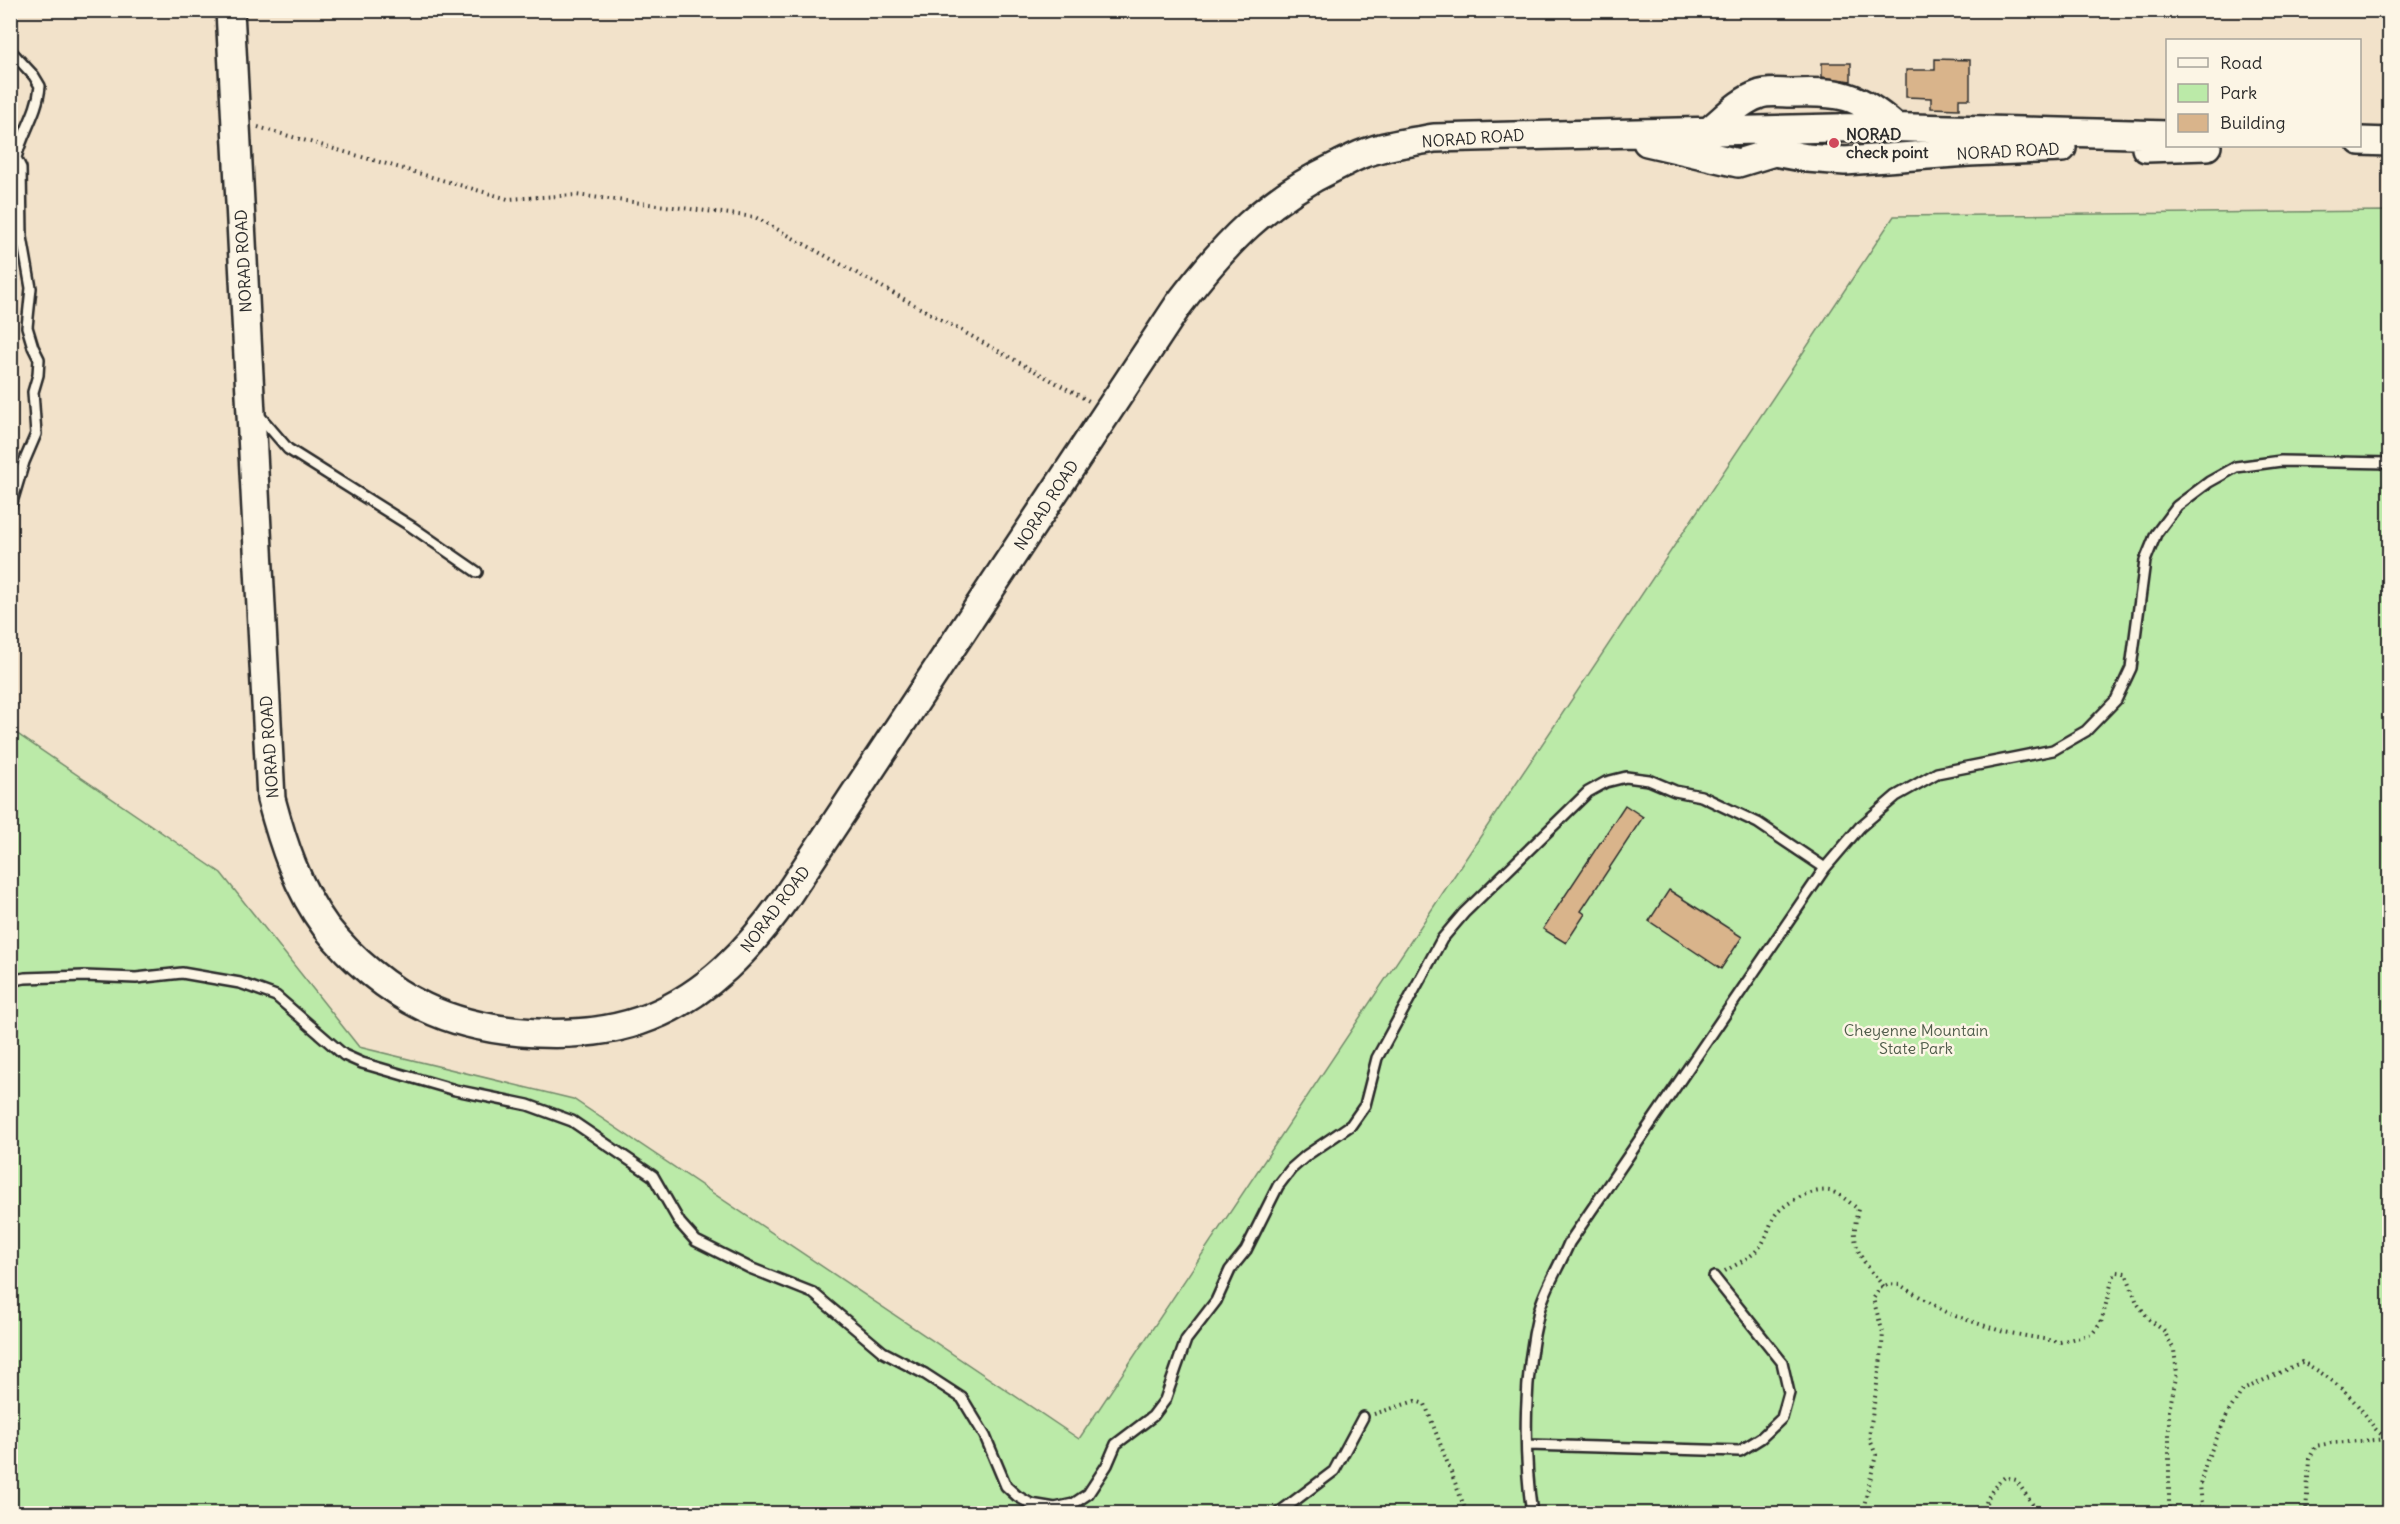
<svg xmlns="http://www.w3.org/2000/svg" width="2400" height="1524" font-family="Delius,sans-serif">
<rect width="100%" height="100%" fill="#f2e2ca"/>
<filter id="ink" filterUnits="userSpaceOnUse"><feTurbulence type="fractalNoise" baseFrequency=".0167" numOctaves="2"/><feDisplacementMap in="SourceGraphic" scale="12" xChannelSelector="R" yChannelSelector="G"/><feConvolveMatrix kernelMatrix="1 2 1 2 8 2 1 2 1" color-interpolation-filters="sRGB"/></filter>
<g filter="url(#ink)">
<path fill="#bbeaa8" stroke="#738a6a" stroke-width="1.5" d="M2389 211V1513H11L10 729 221 873 359 1047 573 1099 1079 1439 1894 216Z"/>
<path fill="#d9b48b" stroke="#2b2b2b" stroke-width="1.5" d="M1935 59 1970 60V99H1959V109L1931 108V98L1906 97V70H1935Z
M1822 63H1851V81L1822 77Z
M1625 805 1643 817 1581 911 1585 914 1566 943 1543 929Z
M1669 890 1742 937 1721 969 1649 921Z"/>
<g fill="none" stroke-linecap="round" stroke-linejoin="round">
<g stroke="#2b2b2b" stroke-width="14">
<path id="lane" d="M10 50 34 76 40 86C38 112 22 133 16 158L21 168 22 237 31 288 27 327 33 347 39 359 38 375 33 392 36 434 24 462 10 509
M258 414 288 449 412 527 477 572
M10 981 25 978 84 976 136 978 182 973 240 983 276 996 344 1055 362 1063 455 1090 528 1105 572 1121 653 1176 680 1223 696 1241 750 1268 813 1293 883 1352 925 1374 962 1398 985 1436 1006 1486 1017 1496 1031 1504 1055 1508 1073 1504 1088 1494 1107 1465 1116 1444 1153 1416 1165 1400 1186 1340 1216 1301 1230 1270 1246 1250 1278 1186 1291 1169 1307 1155 1351 1125 1365 1105 1377 1058 1442 939 1464 913 1588 792 1606 782 1626 777 1649 780 1675 791 1701 796 1758 823 1825 868
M1528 1445 1740 1451 1761 1438 1782 1418 1789 1393 1782 1362 1714 1277
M1277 1514 1334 1471 1363 1417
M1532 1514C1523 1450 1524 1373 1539 1311 1545 1288 1560 1265 1569 1243L1825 868 1860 827 1896 796 1937 773 2053 750 2086 731 2116 700 2131 668 2145 561 2156 534 2177 506 2209 482 2236 467 2281 461 2390 463"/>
</g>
<g stroke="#2b2b2b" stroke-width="32">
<path id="secondary" d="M230 10 271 799C283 844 297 888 326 927 351 959 388 990 424 1007 486 1037 586 1043 650 1017 708 994 750 948 785 899L1179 304C1225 243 1267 199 1337 166 1348 161 1359 154 1371 151 1391 144 1413 142 1434 138L1876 127 2168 135
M1710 130C1725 118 1740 101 1758 95 1767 91 1781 93 1790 93 1840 91 1857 94 1895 127
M2360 141 2390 142
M1647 142 1738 163 1774 152 1807 158 1845 161 1969 152 2062 148
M2146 148 2207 146"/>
</g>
<path stroke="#2b2b2b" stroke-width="4" stroke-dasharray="1.5 4.5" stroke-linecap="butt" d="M258 127 508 199 576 195 755 217 1089 401
M1725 1271C1735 1265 1748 1259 1756 1251 1767 1241 1768 1226 1776 1214 1787 1201 1814 1188 1830 1191 1841 1194 1850 1203 1858 1209 1849 1248 1860 1257 1884 1287
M1374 1414 1415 1401 1425 1404 1467 1514
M2202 1507 2210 1514
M1862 1514 1876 1455 1869 1437 1881 1358 1883 1333 1873 1299 1880 1288 1889 1284 1900 1285 1949 1314 2004 1332 2060 1342 2092 1334 2101 1323 2113 1277 2117 1272 2126 1273 2137 1303 2149 1319 2164 1331 2174 1350 2177 1373 2169 1411V1514
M1982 1514C1987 1498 1992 1487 2005 1477L2016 1480 2039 1514
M2190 1514 2201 1506
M2203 1514 2200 1485 2206 1462 2229 1411 2243 1390 2302 1362C2325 1373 2347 1391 2363 1412 2374 1425 2372 1429 2388 1439
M2306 1514 2309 1459 2316 1446 2331 1443 2389 1439"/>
<use href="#lane" stroke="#fcf5e5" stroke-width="9"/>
<use href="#secondary" stroke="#fcf5e5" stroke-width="27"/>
</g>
</g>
<circle fill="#d1495b" stroke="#fcf5e5" stroke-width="2" cx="1834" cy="143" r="6"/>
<g text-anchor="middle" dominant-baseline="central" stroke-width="5" stroke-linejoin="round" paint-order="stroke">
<g font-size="16" font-weight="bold" fill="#2b2b2b" stroke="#fcf5e5" text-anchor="start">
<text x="1846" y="134">NORAD<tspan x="1846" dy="18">check point</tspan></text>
</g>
<g font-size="16" fill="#2b2b2b" stroke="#fcf5e5">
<text transform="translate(1473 138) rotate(-4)">NORAD ROAD</text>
<text transform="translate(2008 151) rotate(-3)">NORAD ROAD</text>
<text transform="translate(243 261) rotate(-93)">NORAD ROAD</text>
<text transform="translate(1046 505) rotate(-57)">NORAD ROAD</text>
<text transform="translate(269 747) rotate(-94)">NORAD ROAD</text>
<text transform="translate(775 909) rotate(-53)">NORAD ROAD</text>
</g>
<g font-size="16" fill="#4f5b4a" stroke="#fcf5e5">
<text x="1916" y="1030">Cheyenne Mountain<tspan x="1916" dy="18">State Park</tspan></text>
</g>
</g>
<rect width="2400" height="1524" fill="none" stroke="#fcf5e5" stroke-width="36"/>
<rect x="18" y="18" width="2364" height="1488" fill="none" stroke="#2b2b2b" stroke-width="2" filter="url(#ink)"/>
<rect x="2166" y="39" width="195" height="108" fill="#fcf5e5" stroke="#a8a49b" stroke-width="1.5"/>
<rect x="2178" y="58" width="30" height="9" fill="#fcf5e5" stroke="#a8a49b" stroke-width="1.5"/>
<text x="2220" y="69" font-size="18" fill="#2b2b2b">Road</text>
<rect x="2178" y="84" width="30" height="18" fill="#bbeaa8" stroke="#a8a49b" stroke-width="1.5"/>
<text x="2220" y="99" font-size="18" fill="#2b2b2b">Park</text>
<rect x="2178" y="114" width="30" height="18" fill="#d9b48b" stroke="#a8a49b" stroke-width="1.5"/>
<text x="2220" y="129" font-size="18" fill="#2b2b2b">Building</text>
</svg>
